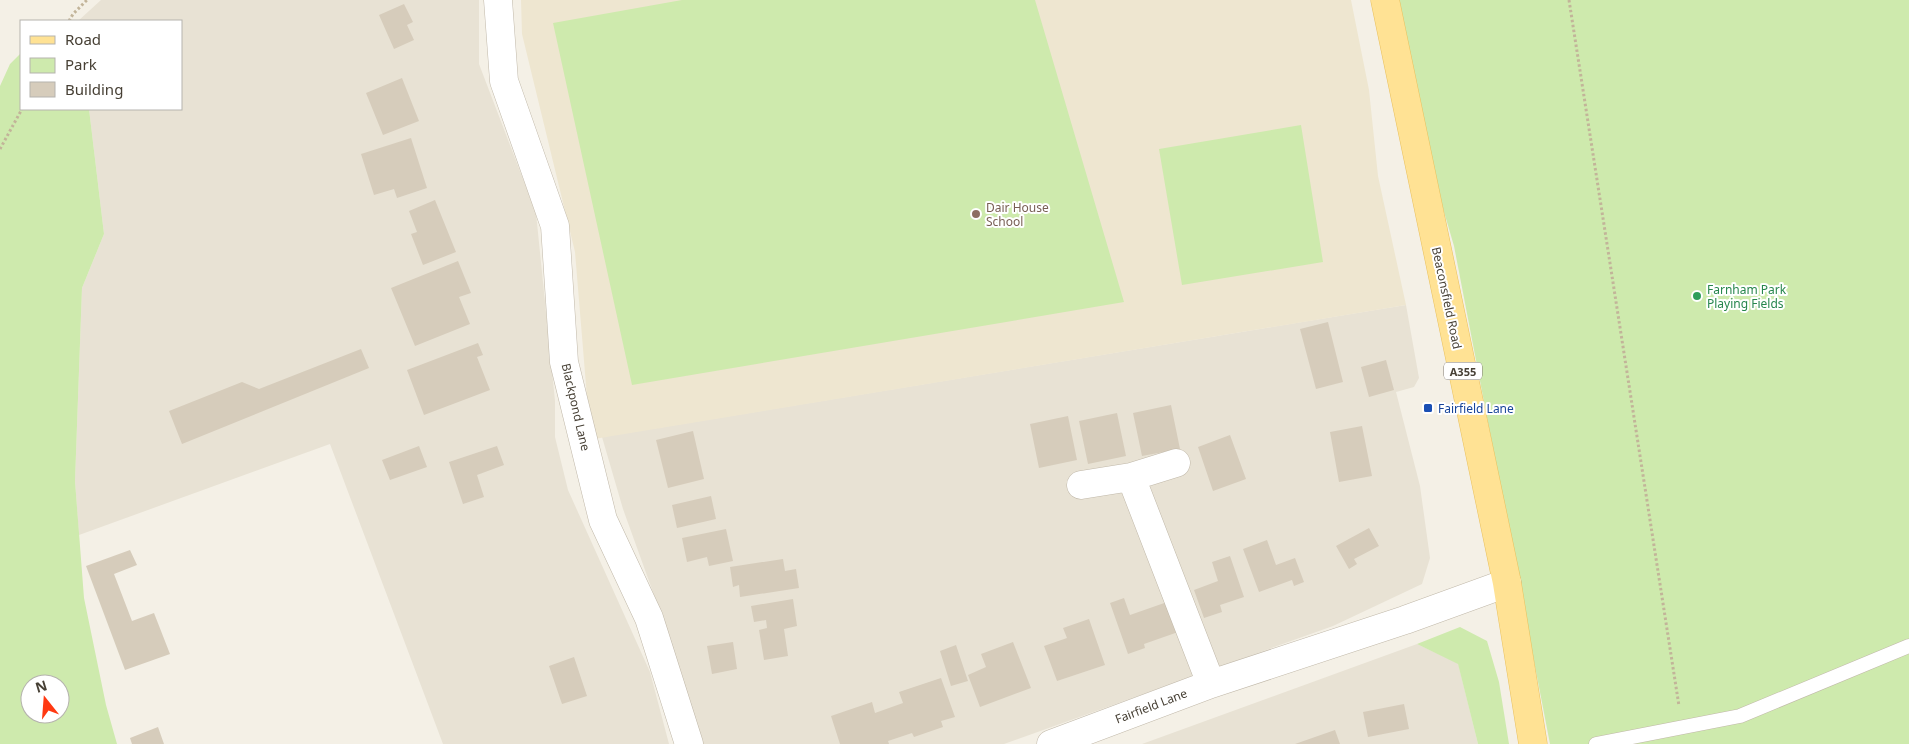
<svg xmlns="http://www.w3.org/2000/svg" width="1909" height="744" font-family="'Noto Sans',sans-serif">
<rect width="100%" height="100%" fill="#f4f0e6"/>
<path fill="#e8e2d4" d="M101 0H479V64L536 213 555 401V437L568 490 650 672 669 744H443L330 444 79 535 75 481 82 288 104 234 89 109H181V21H78Z
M1406 305 1419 378 1414 387 1396 392 1420 486 1430 558 1422 584 1333 626 1004 744H698L670 658 676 656 623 509 602 437Z
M1417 644 1458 663 1478 744H1142Z"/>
<path fill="#eee6d0" d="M521 0H1351L1369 90 1378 176 1406 305 594 439 593 421 587 397 575 252 522 34Z"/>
<path fill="#ceeaad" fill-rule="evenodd" d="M682 0H1035L1124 302 632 385 553 23Z
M1394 0H1909V744H1550L1454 246 1416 116Z
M21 53V109H89L104 234 82 288 75 481 84 598 106 705 117 744H0V86L10 64ZM30 684H60V714H30Z
M1301 125 1323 262 1182 285 1159 149Z
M1460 627 1487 641 1499 682 1509 744H1478L1458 664 1417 644Z"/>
<path fill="#d6ccbb" d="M404 4 413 22 407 25 414 40 394 49 379 15Z
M402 78 419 121 383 135 366 93Z
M411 138 427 188 397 198 394 189 374 195 361 154Z
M435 200 456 252 423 265 411 234 417 232 409 211Z
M458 261 471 293 459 297 470 324 415 346 391 288Z
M1328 322 1343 382 1316 389 1300 329Z
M478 343 483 355 477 357 490 390 424 415 407 370Z
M361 349 369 368 182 444 169 411 242 382 259 389Z
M1386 360 1394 390 1369 397 1361 367Z
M1171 405 1180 449 1142 456 1133 413Z
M1117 413 1126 456 1088 464 1079 421Z
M1068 416 1077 460 1039 468 1030 424Z
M1362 426 1372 476 1339 482 1330 432Z
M693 431 704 479 668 488 656 440Z
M1230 435 1246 479 1213 491 1198 447Z
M419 446 427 467 390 480 382 460Z
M497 446 504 465 477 475 484 497 463 504 449 462Z
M711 496 716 519 677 528 672 505Z
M1369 528 1379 546 1354 559 1357 564 1349 569 1336 546Z
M726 529 733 561 709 566 707 557 687 562 682 538Z
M1267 540 1276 565 1295 558 1304 582 1294 586 1292 580 1259 592 1243 549Z
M130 550 137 565 114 574 132 621 154 613 170 654 125 670 86 566Z
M1230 556 1244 597 1220 605 1222 612 1204 618 1194 590 1218 581 1212 562Z
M783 559 785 571 796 569 799 588 740 597 739 585 733 587 730 567Z
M1124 598 1130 615 1170 601 1181 631 1144 644 1145 648 1128 654 1110 603Z
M793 599 797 626 784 629 788 656 764 660 759 630 767 628 766 620 754 622 751 606Z
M1089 619 1105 665 1057 681 1044 646 1067 638 1063 628Z
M733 642 737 669 712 674 707 646Z
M1013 642 1031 688 980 707 968 675 986 667 981 654Z
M956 645 968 681 951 686 940 651Z
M574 657 587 696 562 704 549 666Z
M941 678 955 717 941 721 943 727 914 737 912 733 888 741 889 744H840L831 716 872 702 875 713 903 703 899 692Z
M1404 704 1409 729 1368 737 1363 712Z
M158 727 164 744H132L130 738Z
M1335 730 1340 744H1295Z"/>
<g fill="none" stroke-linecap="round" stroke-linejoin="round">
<g stroke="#c0b8a9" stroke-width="15">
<path id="service" d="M1596 744 1740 716 1909 646"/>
</g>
<g stroke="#c0b8a9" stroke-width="29">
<path id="minor" d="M498 0 504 81 555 226 564 362 603 520 649 618 689 744
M1131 477 1211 684
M1081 485 1131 477 1176 463
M1051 744 1211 684 1405 620 1507 583"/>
</g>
<g stroke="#e9c160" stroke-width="29">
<path id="primary" d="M1385 0 1507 583 1533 744"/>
</g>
<path stroke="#c2b499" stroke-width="3" stroke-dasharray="2.5 2.5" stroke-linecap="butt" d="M1569 0 1679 706
M69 21 73 14 87 0
M0 149 22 109"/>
<use href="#service" stroke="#fff" stroke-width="14"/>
<use href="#minor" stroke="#fff" stroke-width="28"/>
<use href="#primary" stroke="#ffe294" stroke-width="28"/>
</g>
<circle fill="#8d6e63" stroke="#fff" stroke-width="2" cx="976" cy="214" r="5"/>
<circle fill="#2e9e5b" stroke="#fff" stroke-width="2" cx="1697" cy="296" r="5"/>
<rect fill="#1a4fb4" stroke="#fff" stroke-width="2" x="1423" y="403" width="10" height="10" rx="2.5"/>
<g text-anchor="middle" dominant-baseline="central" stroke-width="4" stroke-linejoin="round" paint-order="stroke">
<rect fill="#fff" stroke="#7e7972" stroke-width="1" x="1444" y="362.5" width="38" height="17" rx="4"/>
<g font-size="11" font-weight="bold" fill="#474035">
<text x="1463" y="371">A355</text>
</g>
<g font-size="12" fill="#785e54" stroke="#fff" text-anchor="start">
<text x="986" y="207">Dair House<tspan x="986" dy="14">School</tspan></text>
</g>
<g font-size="12" fill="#27864d" stroke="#fff" text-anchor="start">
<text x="1707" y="289">Farnham Park<tspan x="1707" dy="14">Playing Fields</tspan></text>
</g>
<g font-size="12" fill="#474035" stroke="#fff">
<text transform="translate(1447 298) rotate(78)">Beaconsfield Road</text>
<text transform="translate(576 407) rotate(77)">Blackpond Lane</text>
<text transform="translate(1151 706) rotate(-21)">Fairfield Lane</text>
</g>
<g font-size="12" fill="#164399" stroke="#fff" text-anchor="start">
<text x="1438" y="408">Fairfield Lane</text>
</g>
</g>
<rect x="20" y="20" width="162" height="90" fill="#ffffff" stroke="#b5b3ae"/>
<rect x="30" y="36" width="25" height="8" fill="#ffe294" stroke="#b5b3ae"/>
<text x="65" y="45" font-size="15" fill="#474035">Road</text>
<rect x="30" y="58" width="25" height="15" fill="#ceeaad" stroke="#b5b3ae"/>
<text x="65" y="70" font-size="15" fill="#474035">Park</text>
<rect x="30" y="82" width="25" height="15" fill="#d6ccbb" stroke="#b5b3ae"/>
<text x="65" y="95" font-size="15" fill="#474035">Building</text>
<g transform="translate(45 699) rotate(343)"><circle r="24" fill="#ffffff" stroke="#b5b3ae"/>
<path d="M0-4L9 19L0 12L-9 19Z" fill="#ff3912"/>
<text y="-8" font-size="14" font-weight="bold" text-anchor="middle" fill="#474035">N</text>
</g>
</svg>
